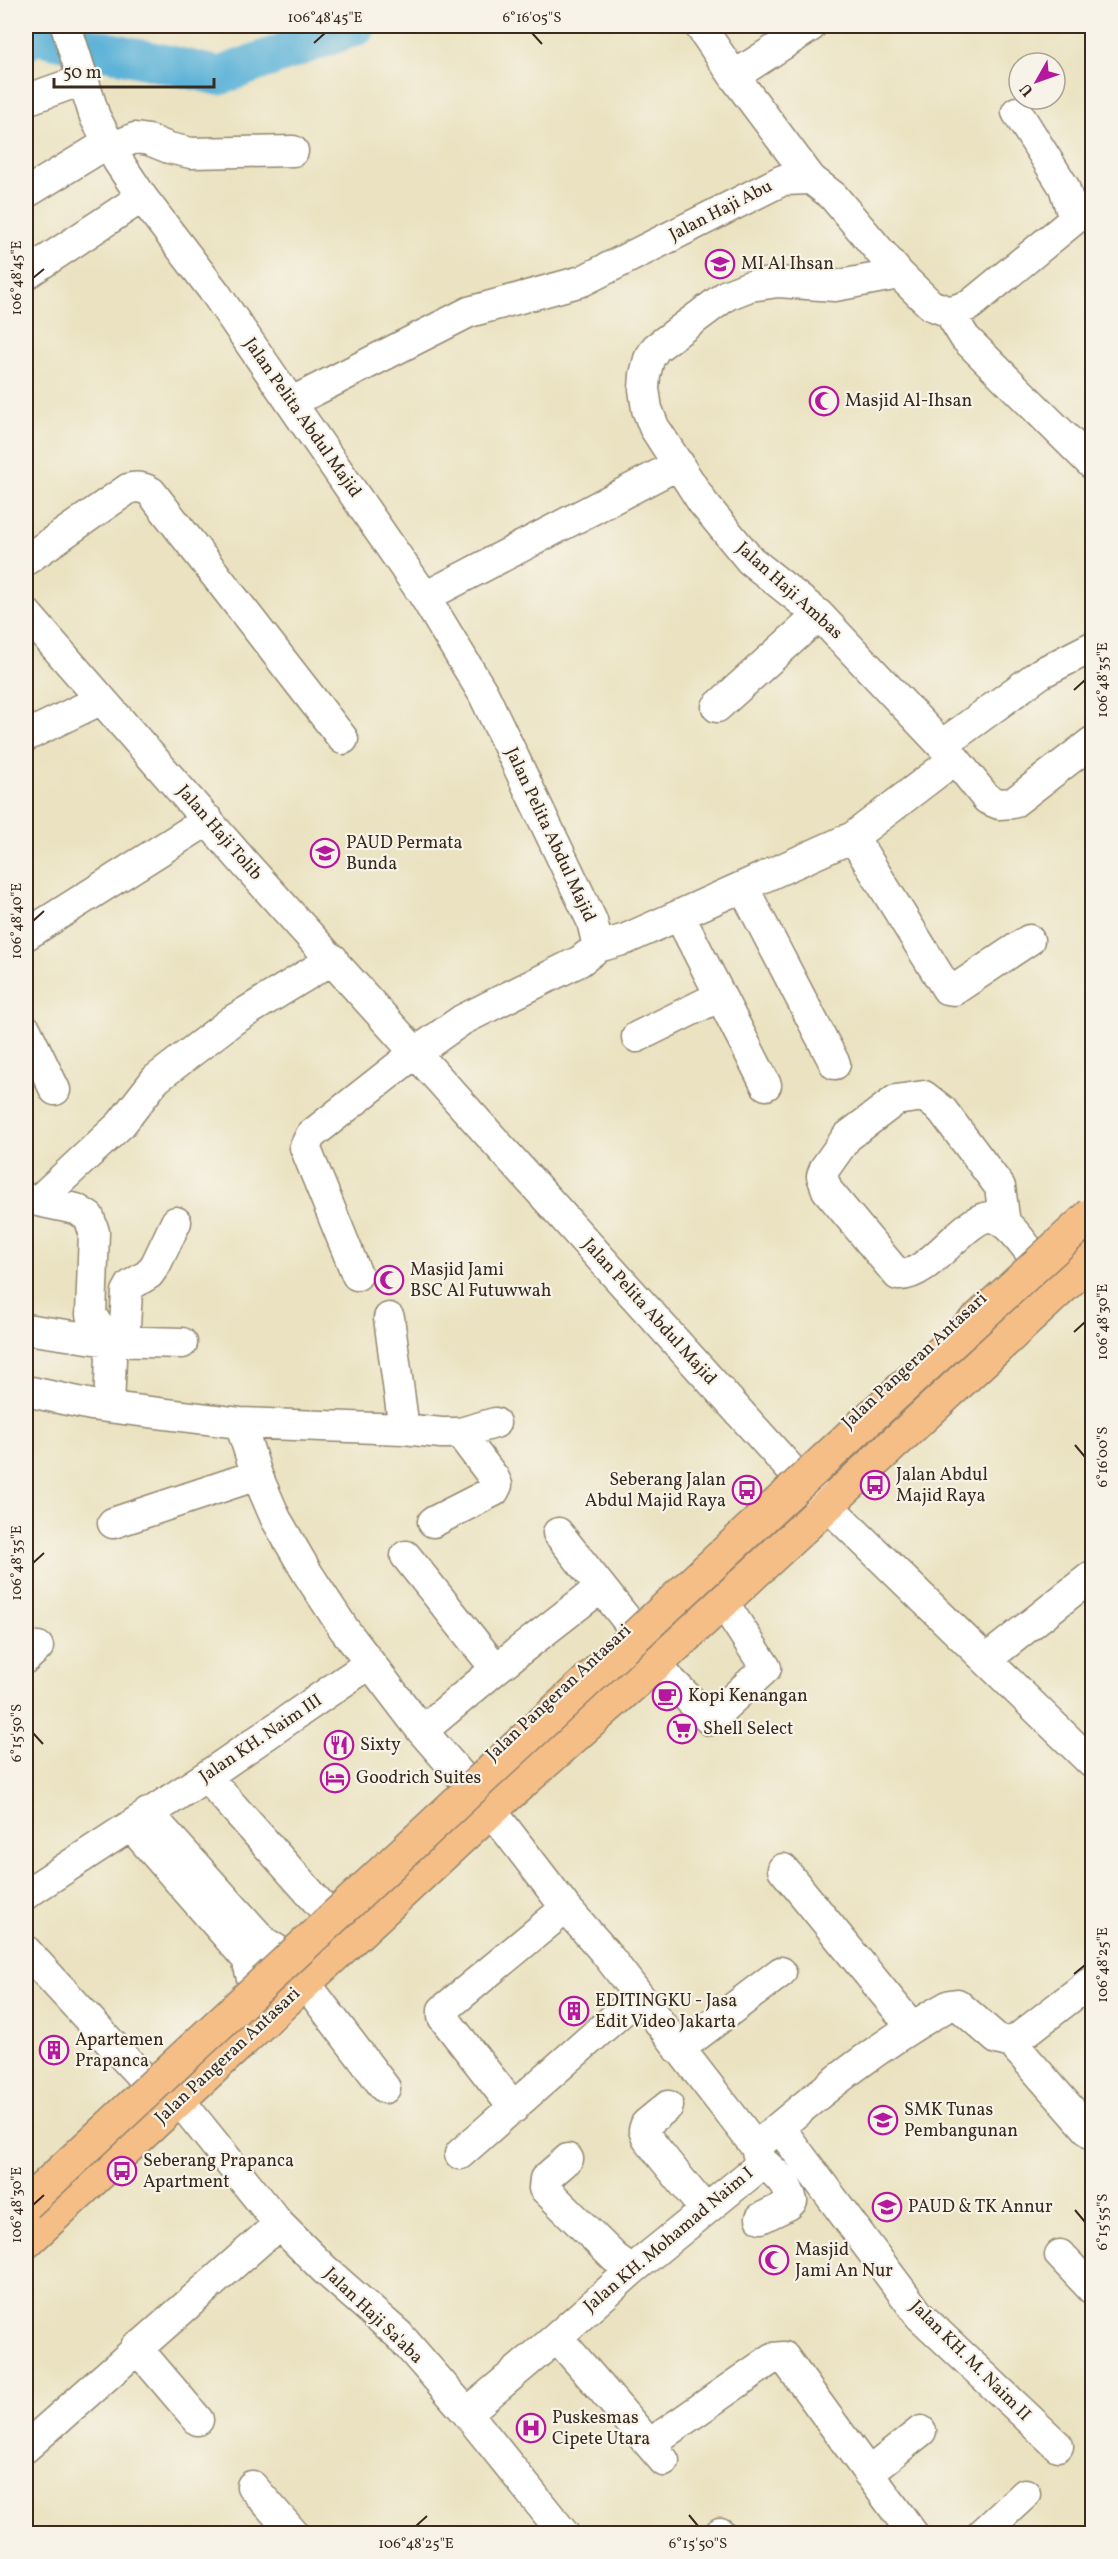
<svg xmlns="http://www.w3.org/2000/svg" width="1118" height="2559" font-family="Vollkorn,serif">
<rect width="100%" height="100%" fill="#f7f3e8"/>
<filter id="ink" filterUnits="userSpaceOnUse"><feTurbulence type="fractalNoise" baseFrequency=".0167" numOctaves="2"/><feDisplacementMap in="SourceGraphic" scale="12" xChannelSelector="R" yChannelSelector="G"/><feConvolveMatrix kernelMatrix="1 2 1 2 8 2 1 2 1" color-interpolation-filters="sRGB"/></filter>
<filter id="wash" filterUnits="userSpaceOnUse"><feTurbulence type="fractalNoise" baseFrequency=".008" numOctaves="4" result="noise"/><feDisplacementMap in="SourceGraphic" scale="24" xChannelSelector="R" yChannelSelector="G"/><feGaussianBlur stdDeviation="1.35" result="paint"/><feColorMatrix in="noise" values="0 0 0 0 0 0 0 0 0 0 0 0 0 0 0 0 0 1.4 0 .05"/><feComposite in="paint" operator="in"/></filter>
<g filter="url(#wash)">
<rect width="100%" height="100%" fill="#eae2c0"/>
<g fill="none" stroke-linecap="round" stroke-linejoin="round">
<path stroke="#5bb2d8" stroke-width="39" d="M26 41 36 35 219 76 357 26"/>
</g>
</g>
<g filter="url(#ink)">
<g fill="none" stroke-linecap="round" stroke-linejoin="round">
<g stroke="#92866f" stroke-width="33">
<path id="minor" d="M66 26 95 117 118 161 142 197 216 294 425 597 483 693 592 921 598 947
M700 26 734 76 811 179
M734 76 810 27
M26 100 82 80
M1017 112 1064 187 1074 219
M111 148 135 138 149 140 169 148 191 153 293 151
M26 193 108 143
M26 274 142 197
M899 274 835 286 778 282 750 286 727 295 656 348 649 359 645 375 644 389 647 409 654 427 703 503 750 560 819 615 955 759 987 799 999 804 1013 803 1092 742
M949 312 965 338 1092 464
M292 402 469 312 582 281 783 180 811 179 833 196 899 274 931 305 949 312 970 305 1092 205
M26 560 128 489C137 486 143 487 151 492L343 739
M425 597 679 464
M26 613 247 866 795 1474 1092 1763
M717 707 819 615
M26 736 100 700
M942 745 1041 673 1092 647
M853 837 947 989 954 990 1029 940
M743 887 835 1064
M679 915 766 1085
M26 935 208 820
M26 1030 55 1090
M637 1037 720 996
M26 1199 38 1201 121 1124 156 1079 233 1020 333 959
M38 1201 76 1209 89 1217 94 1232 91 1315 108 1341 111 1358 109 1407
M1005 1224 1000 1187 942 1110 924 1096 896 1100 847 1137 825 1168 822 1176 827 1190 898 1275C931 1278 968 1210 994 1218 1009 1222 1021 1241 1031 1253
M357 1275 305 1147 311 1135 415 1053 462 1020 580 961 598 947 626 939 853 837 955 759
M389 1318 404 1429
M26 1329 108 1341 182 1343
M124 1342 127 1292 131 1285 149 1274 156 1264 176 1222
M26 1391 92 1405 240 1423 404 1429 441 1433H460L495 1423
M240 1423 257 1475 276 1519 308 1574 344 1629 422 1731 491 1810 566 1908 604 1951 756 2147
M433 1522 494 1491 497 1485 494 1478 460 1433
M113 1523 257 1475
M558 1533 631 1625
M406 1556 496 1669
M26 1658 38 1647
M987 1659 1092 1576
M655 1665 710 1720 766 1668 723 1602
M422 1731 496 1669 600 1588
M211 1782 326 1911
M148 1813 264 1942 280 1952
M131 1826 247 1959 252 1978
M783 1869 911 2026
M26 1894 205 1777 369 1664
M26 1951 144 2079
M306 1984 385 2088
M1012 2043 1092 2134
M679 2049 781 1972
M180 2101 279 2224 324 2269 399 2335 467 2413 564 2534
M668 2106 646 2124 644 2130 647 2138 705 2210
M514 2108 443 2017V2010L566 1908
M779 2127 920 2316 1058 2446
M460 2154 638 1997
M568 2159 545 2179 544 2188 615 2258 632 2270
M759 2159C773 2171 788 2182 792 2201L788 2205 761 2218
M1060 2255 1092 2289
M557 2337 664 2461
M136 2347 198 2420
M467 2413 557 2337 632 2270 756 2169 759 2159 756 2147C813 2097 883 2041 950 2005L957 2004 997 2039 1012 2043 1092 1981
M651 2443 773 2358 784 2357 913 2534
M26 2447 279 2224
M868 2473 921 2431
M252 2486 294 2534
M720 2533V2534
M982 2534 1025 2494"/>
</g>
<g stroke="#92866f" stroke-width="36">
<path id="major" d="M26 2242 491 1810 655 1665 1092 1260"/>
</g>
<use href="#minor" stroke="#fff" stroke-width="30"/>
<use href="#major" stroke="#f6be87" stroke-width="33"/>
<g stroke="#92866f" stroke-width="36" stroke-linecap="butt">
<path id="major-bridge" d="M26 2204 863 1424 1092 1214"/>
</g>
<use href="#major-bridge" stroke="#f6be87" stroke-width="33"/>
</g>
</g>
<path fill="none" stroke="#3b2a1e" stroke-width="2" d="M532 33 542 44M314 43 325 33M33 278 44 269M1074 690 1085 680M33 921 44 911M1074 1332 1085 1322M1075 1445 1085 1457M33 1563 44 1553M33 1733 43 1744M1074 1974 1085 1965M33 2205 44 2195M1075 2210 1085 2222M689 2515 698 2526M416 2526 427 2516"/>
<defs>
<g id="school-ring" transform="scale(1.5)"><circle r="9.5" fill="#f7f3e8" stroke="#b5179e" stroke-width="1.5"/><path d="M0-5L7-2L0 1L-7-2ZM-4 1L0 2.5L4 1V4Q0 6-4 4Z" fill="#b5179e"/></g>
<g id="mosque-ring" transform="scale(1.5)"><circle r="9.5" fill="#f7f3e8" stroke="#b5179e" stroke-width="1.5"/><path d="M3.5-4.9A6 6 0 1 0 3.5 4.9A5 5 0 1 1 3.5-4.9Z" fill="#b5179e"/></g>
<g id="bus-ring" transform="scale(1.5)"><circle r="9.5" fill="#f7f3e8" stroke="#b5179e" stroke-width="1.5"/><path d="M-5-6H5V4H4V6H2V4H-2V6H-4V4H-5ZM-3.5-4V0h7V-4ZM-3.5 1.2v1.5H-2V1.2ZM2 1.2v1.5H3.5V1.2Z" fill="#b5179e"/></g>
<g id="cafe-ring" transform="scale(1.5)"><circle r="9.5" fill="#f7f3e8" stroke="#b5179e" stroke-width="1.5"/><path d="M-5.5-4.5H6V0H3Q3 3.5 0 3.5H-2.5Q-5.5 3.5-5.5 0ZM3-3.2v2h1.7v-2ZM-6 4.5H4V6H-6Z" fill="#b5179e"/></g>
<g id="supermarket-ring" transform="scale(1.5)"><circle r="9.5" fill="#f7f3e8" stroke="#b5179e" stroke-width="1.5"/><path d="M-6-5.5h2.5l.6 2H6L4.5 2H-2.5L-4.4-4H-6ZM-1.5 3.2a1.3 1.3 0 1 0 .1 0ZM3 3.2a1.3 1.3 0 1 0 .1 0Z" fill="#b5179e"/></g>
<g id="restaurant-ring" transform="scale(1.5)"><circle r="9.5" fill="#f7f3e8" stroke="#b5179e" stroke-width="1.5"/><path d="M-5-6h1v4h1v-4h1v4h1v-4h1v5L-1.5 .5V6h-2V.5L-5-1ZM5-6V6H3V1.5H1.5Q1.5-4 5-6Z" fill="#b5179e"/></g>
<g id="hotel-ring" transform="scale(1.5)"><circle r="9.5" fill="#f7f3e8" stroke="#b5179e" stroke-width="1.5"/><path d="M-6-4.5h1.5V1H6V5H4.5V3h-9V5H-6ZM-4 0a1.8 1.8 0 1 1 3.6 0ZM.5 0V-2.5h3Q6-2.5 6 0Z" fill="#b5179e"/></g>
<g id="building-ring" transform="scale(1.5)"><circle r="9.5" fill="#f7f3e8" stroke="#b5179e" stroke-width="1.5"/><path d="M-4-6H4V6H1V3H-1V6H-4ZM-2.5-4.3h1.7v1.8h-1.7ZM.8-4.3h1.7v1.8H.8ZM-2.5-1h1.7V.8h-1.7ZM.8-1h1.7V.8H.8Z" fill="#b5179e"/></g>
<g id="hospital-ring" transform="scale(1.5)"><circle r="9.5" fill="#f7f3e8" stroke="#b5179e" stroke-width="1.5"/><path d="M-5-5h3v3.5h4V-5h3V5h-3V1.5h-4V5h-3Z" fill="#b5179e"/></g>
</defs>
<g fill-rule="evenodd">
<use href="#school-ring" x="720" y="264"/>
<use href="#mosque-ring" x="824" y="401"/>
<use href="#school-ring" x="325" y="853"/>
<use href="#mosque-ring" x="389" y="1280"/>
<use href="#bus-ring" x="875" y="1485"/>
<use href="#bus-ring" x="747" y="1490"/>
<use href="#cafe-ring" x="667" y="1696"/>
<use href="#supermarket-ring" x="682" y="1729"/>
<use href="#restaurant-ring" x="339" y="1745"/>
<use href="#hotel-ring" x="335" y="1778"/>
<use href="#building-ring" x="574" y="2011"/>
<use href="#building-ring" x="54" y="2050"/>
<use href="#school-ring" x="883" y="2120"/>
<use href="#bus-ring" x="122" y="2171"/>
<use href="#school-ring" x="887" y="2207"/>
<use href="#mosque-ring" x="774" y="2260"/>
<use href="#hospital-ring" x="531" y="2428"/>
</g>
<g text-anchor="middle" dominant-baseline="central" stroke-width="4.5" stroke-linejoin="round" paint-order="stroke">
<g font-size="18" fill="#3b2a1e" stroke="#f7f3e8">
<text transform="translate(721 211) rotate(-27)">Jalan Haji Abu</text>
<text transform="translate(302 418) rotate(55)">Jalan Pelita Abdul Majid</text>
<text transform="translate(789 591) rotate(42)">Jalan Haji Ambas</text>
<text transform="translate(219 833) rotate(49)">Jalan Haji Tolib</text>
<text transform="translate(550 835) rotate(65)">Jalan Pelita Abdul Majid</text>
<text transform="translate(649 1312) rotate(48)">Jalan Pelita Abdul Majid</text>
<text transform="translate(915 1361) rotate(-43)">Jalan Pangeran Antasari</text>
<text transform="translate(559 1693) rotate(-43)">Jalan Pangeran Antasari</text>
<text transform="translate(261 1739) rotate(-34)">Jalan KH. Naim III</text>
<text transform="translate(228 2056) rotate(-43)">Jalan Pangeran Antasari</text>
<text transform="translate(669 2240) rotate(-40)">Jalan KH. Mohamad Naim I</text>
<text transform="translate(373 2316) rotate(44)">Jalan Haji Sa'aba</text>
<text transform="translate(970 2361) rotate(45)">Jalan KH. M. Naim II</text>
</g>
<g font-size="18" fill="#3b2a1e" stroke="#f7f3e8" text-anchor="start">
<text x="741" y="264">MI Al Ihsan</text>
<text x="845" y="401">Masjid Al-Ihsan</text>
<text x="346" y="843">PAUD Permata<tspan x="346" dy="21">Bunda</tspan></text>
<text x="410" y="1270">Masjid Jami<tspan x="410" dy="21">BSC Al Futuwwah</tspan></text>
<text x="896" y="1475">Jalan Abdul<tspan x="896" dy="21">Majid Raya</tspan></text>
<text x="726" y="1480" text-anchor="end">Seberang Jalan<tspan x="726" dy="21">Abdul Majid Raya</tspan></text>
<text x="688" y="1696">Kopi Kenangan</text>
<text x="703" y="1729">Shell Select</text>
<text x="360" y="1745">Sixty</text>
<text x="356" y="1778">Goodrich Suites</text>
<text x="595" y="2001">EDITINGKU - Jasa<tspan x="595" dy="21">Edit Video Jakarta</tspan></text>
<text x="75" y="2040">Apartemen<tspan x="75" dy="21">Prapanca</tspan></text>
<text x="904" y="2110">SMK Tunas<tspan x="904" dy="21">Pembangunan</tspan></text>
<text x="143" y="2161">Seberang Prapanca<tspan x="143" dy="21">Apartment</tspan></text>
<text x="908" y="2207">PAUD &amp; TK Annur</text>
<text x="795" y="2250">Masjid<tspan x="795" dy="21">Jami An Nur</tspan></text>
<text x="552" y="2418">Puskesmas<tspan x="552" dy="21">Cipete Utara</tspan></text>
</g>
</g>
<rect width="1118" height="2559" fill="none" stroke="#f7f3e8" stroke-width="66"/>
<g transform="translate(1037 81) rotate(230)"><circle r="28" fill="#f7f3e8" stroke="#aca397" stroke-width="1.5"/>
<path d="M0-4.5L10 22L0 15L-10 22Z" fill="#b5179e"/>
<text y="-9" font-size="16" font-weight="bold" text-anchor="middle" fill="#3b2a1e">U</text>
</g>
<path d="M54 78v9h160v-9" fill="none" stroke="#3b2a1e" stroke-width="3"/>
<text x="63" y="78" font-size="18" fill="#3b2a1e" stroke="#f7f3e8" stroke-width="4.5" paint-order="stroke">50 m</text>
<rect x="33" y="33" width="1052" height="2493" fill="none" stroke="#3b2a1e" stroke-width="2"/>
<g font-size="15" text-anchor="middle" fill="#3b2a1e">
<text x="325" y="22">106°48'45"E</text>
<text x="532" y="22">6°16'05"S</text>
<text transform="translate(16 278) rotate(-90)" y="5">106°48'45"E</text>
<text transform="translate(1102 680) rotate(-90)" y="5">106°48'35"E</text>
<text transform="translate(16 921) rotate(-90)" y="5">106°48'40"E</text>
<text transform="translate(1102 1322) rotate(-90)" y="5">106°48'30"E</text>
<text transform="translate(1102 1457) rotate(-90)" y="5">6°16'00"S</text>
<text transform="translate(16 1563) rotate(-90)" y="5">106°48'35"E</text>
<text transform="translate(16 1733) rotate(-90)" y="5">6°15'50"S</text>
<text transform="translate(1102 1965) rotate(-90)" y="5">106°48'25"E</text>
<text transform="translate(16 2205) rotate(-90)" y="5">106°48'30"E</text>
<text transform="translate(1102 2222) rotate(-90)" y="5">6°15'55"S</text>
<text x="416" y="2548">106°48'25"E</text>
<text x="698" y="2548">6°15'50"S</text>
</g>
</svg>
